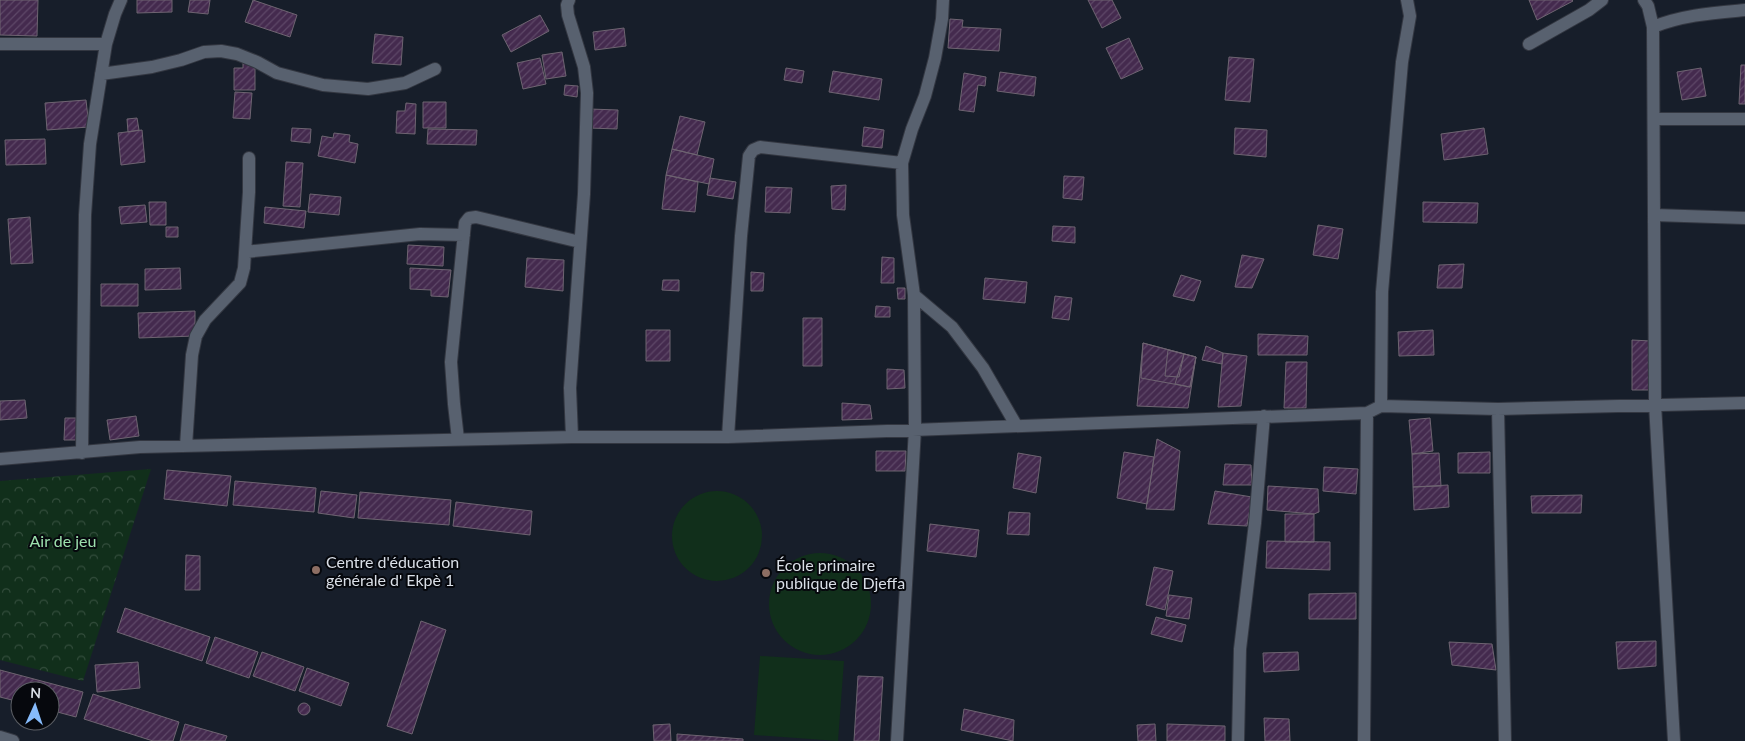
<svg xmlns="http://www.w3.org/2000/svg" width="1745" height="741" font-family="Lato,sans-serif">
<defs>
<pattern id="park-crowns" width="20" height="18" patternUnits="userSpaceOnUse" patternTransform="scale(1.25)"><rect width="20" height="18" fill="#112f1b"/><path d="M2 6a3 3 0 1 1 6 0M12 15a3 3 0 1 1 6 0" fill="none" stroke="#334d3c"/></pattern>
<pattern id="building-hatch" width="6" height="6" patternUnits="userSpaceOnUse" patternTransform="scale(1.25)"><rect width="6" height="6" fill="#442a4e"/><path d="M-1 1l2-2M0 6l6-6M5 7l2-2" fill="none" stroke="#5e4868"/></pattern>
</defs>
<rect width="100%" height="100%" fill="#171e2a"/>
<path fill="#112f1b" d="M672 536a45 45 0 1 1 90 0a45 45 0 1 1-90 0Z
M769 604a51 51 0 1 1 102 0a51 51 0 1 1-102 0Z
M760 656 844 661 838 741 754 735Z"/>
<path fill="url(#park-crowns)" d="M151 469 83 681 0 660V481Z"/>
<path fill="url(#building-hatch)" stroke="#6e6471" d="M0 0H38L37 36 0 35Z
M137 0H172V12L137 13Z
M190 0H210L208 14 188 12Z
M253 0 297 15 290 37 245 22Z
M1088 0H1112L1121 18 1102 28Z
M1529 0H1572L1573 1 1537 20Z
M540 15 549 31 511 52 502 35Z
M950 19 963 20 962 27 1001 29 999 51 948 48Z
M624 28 626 46 595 50 593 32Z
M375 34 403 37 401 65 372 63Z
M1129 38 1143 69 1121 79 1106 48Z
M562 52 566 76 546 79 542 55Z
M1229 57 1254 59 1250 102 1225 100Z
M540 58 546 84 523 89 517 63Z
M243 62H255V90H234V68H243Z
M1741 65H1745V104H1739Z
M786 68 804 71 802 83 784 80Z
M1701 68 1706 96 1682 100 1677 72Z
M833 71 882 79 879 100 829 92Z
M1000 72 1036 77 1034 96 997 91Z
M964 73 986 77 985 86 978 85 974 112 959 110Z
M565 85 578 86 577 97 564 95Z
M235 92 252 93 250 119 233 118Z
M86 100 89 127 47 130 45 103Z
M423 102H446V128H423Z
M406 103 416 104 415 134 396 133 397 111H405Z
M590 109 618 110 617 129 590 128Z
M680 116 705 122 697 155 672 149Z
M137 118 139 130 128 132 127 119Z
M864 127 884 130 882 148 862 146Z
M292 128 311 129 310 143 291 141Z
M1235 128 1267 130 1266 157 1234 154Z
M1484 128 1488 154 1444 160 1441 134Z
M428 129 477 130 476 145 427 144Z
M142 130 145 162 121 165 118 133Z
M334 133 350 135 349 142 358 144 355 163 318 156 322 136 333 138Z
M45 139 46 164 6 165 5 140Z
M672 149 714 159 709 184 666 175Z
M286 162 303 163 300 207 283 206Z
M666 175 698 182 695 212 662 209Z
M1064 176 1084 177 1082 200 1063 198Z
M710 178 736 182 733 199 707 195Z
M846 185 845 210 832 209 831 186Z
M766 187 792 188 790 213 765 212Z
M310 194 341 197 339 215 308 212Z
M149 202H166V225H150Z
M1423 202 1478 203 1477 223 1423 222Z
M145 205 147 222 121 224 119 207Z
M265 207 306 211 304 228 264 223Z
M30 217 33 263 11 264 8 219Z
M1318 225 1343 229 1338 259 1313 255Z
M1053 226 1075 227V243L1052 241Z
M166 227H178V237H166Z
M408 245 444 247 443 266 407 264Z
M1242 255 1264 259 1252 288 1235 287Z
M882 257 894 258V283H881Z
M527 258 564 260 563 291 525 287Z
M1464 264 1462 288H1437L1439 265Z
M180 268 181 289 145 290V269Z
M410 268 451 270 448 297 431 296V290L410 289Z
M751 272 764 273 763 291H751Z
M1181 275 1201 281 1194 301 1173 296Z
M985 278 1027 282 1025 303 983 299Z
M663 280H679V291L662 290Z
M101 284H138V306H101Z
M897 288H905V299H898Z
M1055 296 1072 298 1069 320 1052 318Z
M876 306 890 307V317H875Z
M195 311V336L139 338 138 313Z
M803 318H822V366H803Z
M646 330H670V361H646Z
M1433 330 1434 355 1399 356 1398 332Z
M1258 334 1308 336 1307 355H1258Z
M1632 340 1651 341V390H1632Z
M1143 343 1196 357 1188 408 1137 406Z
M1143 343 1196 357 1190 387 1141 378Z
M1206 346 1223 353 1222 364 1202 360Z
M1168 350 1184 354 1179 377 1165 376Z
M1223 353 1247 356 1241 406 1218 407Z
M1184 354 1196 357 1190 387 1175 384Z
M1286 362H1307L1306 408H1284Z
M887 369 904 370 905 388 887 389Z
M25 400 27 418 0 420V401Z
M842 403 870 405 872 419 842 420Z
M136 416 139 436 110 440 107 420Z
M65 418H77L76 440H64Z
M1430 418 1433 451 1412 454 1409 420Z
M1157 439 1180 451 1174 510 1146 509Z
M876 451H906L905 471H876Z
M1124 452 1154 457 1147 504 1117 498Z
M1490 452V473H1458V453Z
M1018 453 1041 457 1036 493 1013 488Z
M1439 453 1441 486 1413 487 1412 454Z
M1225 464 1251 465 1252 485H1223Z
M1324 467 1358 469 1356 494 1323 491Z
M167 470 231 476 227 506 164 499Z
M235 481 316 488 314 512 233 505Z
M1448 485 1449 507 1414 510 1413 487Z
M1268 486 1318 489 1319 512 1314 514 1267 510Z
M321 491 357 495 354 518 318 513Z
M1215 491 1252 497 1247 526 1208 524Z
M360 492 451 500 449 525 358 518Z
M1582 495 1581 513H1532L1531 496Z
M456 502 532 511 530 535 453 526Z
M1009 512 1030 513 1029 535 1007 534Z
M1285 514H1314V542H1285Z
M930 524 979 530 976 557 927 551Z
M1267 541 1330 542V570L1266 568Z
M186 555 200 556V590H185Z
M1154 567 1173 571 1165 610 1146 605Z
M1356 593V619H1309V594Z
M1169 595 1192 598 1189 619 1166 616Z
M125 608 210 637 202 661 117 632Z
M1156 617 1186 625 1182 642 1151 634Z
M421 621 446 630 412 734 387 726Z
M215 637 258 652 249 678 206 663Z
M1656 641V666L1618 669 1616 642Z
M1449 642 1492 644 1496 670 1452 665Z
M262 652 304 667 295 691 253 676Z
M1298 652 1299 670 1264 672 1263 653Z
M138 662 140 688 97 692 95 665Z
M307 668 349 683 341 706 299 691Z
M0 670 83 692 76 717 50 710V691H20V702L0 697Z
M858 676 883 677 879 741H854Z
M93 694 179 722 173 741H153L84 719Z
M298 709a6 6 0 1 1 12 0a6 6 0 1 1-12 0Z
M964 709 1014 720 1013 741 961 730Z
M1264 718 1289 719 1290 741H1265Z
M185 724 227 736 225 741H180Z
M670 724 671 741H654L653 725Z
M1155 724 1156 741H1138L1137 725Z
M1167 724 1225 726V741H1167Z
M677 734 743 739V741H677Z"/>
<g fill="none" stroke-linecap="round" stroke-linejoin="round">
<g stroke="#333741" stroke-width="14">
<path id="street" d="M569 0 567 5 568 15 584 67 587 93 584 194 570 388 572 437
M1644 0 1648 6 1653 27 1655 404 1674 741
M1653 27C1683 15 1713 13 1745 10
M0 44H106
M1529 44 1589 10 1602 0
M101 74 152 67 181 60 204 52 221 51 237 54 257 62 277 73 323 85 368 89 405 83 435 69
M1654 119H1745
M1654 215 1745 218
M245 252 420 234 464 235
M914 295 952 327 983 368 1016 425
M1381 406 1382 292 1402 62 1410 16 1407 0
M1498 409 1505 741
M728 437 741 236 749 156 753 150 760 147 902 163
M458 439 454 404 451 362 465 223 469 218 476 217 580 242
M186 446 192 355 196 336 205 320 240 283 244 268 249 192V158
M82 453 85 215 90 144 106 44 115 14 121 0
M0 459 140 447 572 437H728L1367 413 1381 406 1498 409 1745 403
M897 741 915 429 914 295 903 215 902 163 912 129 925 96 935 58 942 19 943 0
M1238 741 1240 649 1255 523 1264 416
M1364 741 1367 413"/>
</g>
<g stroke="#333741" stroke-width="14">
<path id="secondary" d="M0 737 13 741"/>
</g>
<use href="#street" stroke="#58616f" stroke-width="12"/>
<use href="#secondary" stroke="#58616f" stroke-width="12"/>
</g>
<g fill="#8d6e63" stroke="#06080d" stroke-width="2">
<circle cx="316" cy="570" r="5"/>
<circle cx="766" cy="573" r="5"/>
</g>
<g text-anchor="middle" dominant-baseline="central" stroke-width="4" stroke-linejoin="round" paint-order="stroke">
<g font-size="16" fill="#9ce0ad" stroke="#06080d">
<text x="63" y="540">Air de jeu</text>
</g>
<g font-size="16" fill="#dadfe7" stroke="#06080d" text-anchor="start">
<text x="326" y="561">Centre d'éducation<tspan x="326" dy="18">générale d' Ekpè 1</tspan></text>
<text x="776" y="564">École primaire<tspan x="776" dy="18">publique de Djeffa</tspan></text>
</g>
</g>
<g transform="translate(35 706) rotate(3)"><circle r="24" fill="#06080d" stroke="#5b5e64"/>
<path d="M0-4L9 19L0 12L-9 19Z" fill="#86bbfb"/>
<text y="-8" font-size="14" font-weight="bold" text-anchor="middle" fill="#dadfe7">N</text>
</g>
</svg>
